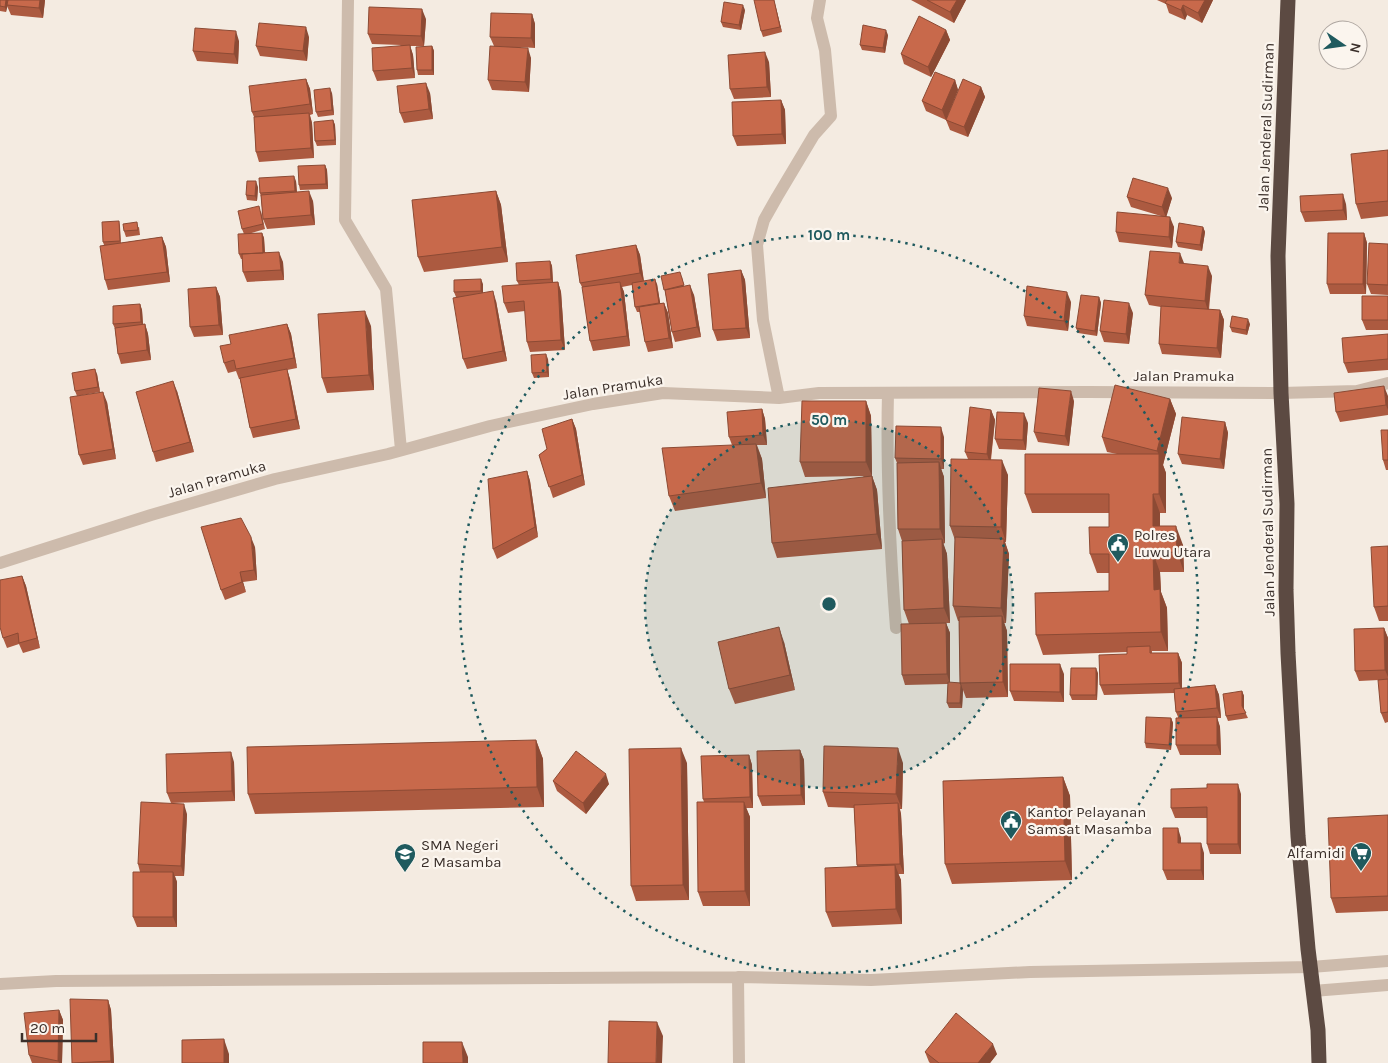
<svg xmlns="http://www.w3.org/2000/svg" width="1388" height="1063" font-family="Karla,sans-serif">
<rect width="100%" height="100%" fill="#f4ebe1"/>
<g fill="none" stroke-linecap="round" stroke-linejoin="round">
<path stroke="#cdbbac" stroke-width="12" d="M348 0 345 220 386 289 401 450
M888 393C886 472 890 550 896 628
M779 398 763 320 757 245 764 220 777 197 814 135 831 116 825 50 817 18 820 0
M0 563 151 515 275 479 388 454 490 426 593 404 663 393 779 398 819 393 1088 392 1281 393 1357 391 1388 383
M738 977 739 1063
M0 984 56 981 738 977 871 980 1030 972 1311 967 1388 961
M1313 991 1388 985"/>
<path stroke="#5c4a42" stroke-width="15" d="M1288 0 1278 256 1281 393 1287 504 1286 590 1288 653 1298 836 1308 949 1318 1030 1319 1063"/>
</g>
<path fill="#ac5a40" d="M0 0H45L43 18 11 15 7 6 6 12 0 11Z
M774 0 782 32 763 37 761 31Z
M911 0H966L954 23Z
M1157 0H1213L1202 23 1187 15 1185 20 1169 13 1166 4Z
M745 10 741 30 723 27 721 22Z
M532 14 535 24V48L520 47 531 58 529 92 492 90 488 80 494 46 490 37Z
M426 19 424 46H410L413 55 415 78 377 81 373 71 401 45 372 44 368 34Z
M946 30 950 40 931 77 904 64 901 54Z
M888 35 885 53 862 50 860 45Z
M309 37 307 61 260 56 256 46Z
M239 41 238 64 197 61 193 51Z
M432 46 434 51V75H418L417 70Z
M769 62 771 97 734 99 730 89Z
M306 79 310 89 313 114 310 115 312 123 314 158 259 162 256 152 254 117 252 112Z
M955 80 958 90 946 120 926 111 922 101Z
M981 87 985 97 968 137 950 130 946 120Z
M332 93 334 115 318 117 316 112Z
M430 93 433 119 404 123 400 113Z
M781 100 785 110 786 144 737 146 733 136Z
M333 120 335 125 336 145 317 146 315 141Z
M1388 150V216L1361 219 1356 204Z
M325 165 327 170 328 189 300 190 299 185Z
M296 181 297 192 313 201 315 225 267 229 263 219 261 197 260 193Z
M258 187 257 201 247 200 246 195Z
M496 191 501 205 508 262 424 272 418 257Z
M1127 197 1172 198 1166 216 1174 227 1172 248 1119 242 1116 232 1161 216 1131 207Z
M1346 204 1347 220 1305 222 1301 212Z
M261 211 265 229 248 234 262 233 264 238 265 252 283 262 284 280 247 282 243 272 242 259H241L239 254 244 234 242 229Z
M119 221 120 226 121 243 162 237 166 247 170 282 108 290 105 280 104 245 103 242Z
M139 227 140 235 126 237 124 231Z
M1203 227 1205 232 1202 251 1178 247 1176 242Z
M1364 233 1367 243 1366 294H1330L1327 284Z
M1388 244V295L1371 294 1367 284Z
M636 245 640 255 644 281 657 284 660 303H664L668 313 673 348 648 352 645 342 640 312H637L635 307 632 285 622 287 624 292 630 346 593 351 590 341 583 289 580 283Z
M550 261 552 266 553 282H558L561 292 565 350 530 352 527 342 525 311 508 313 504 303 519 285 517 281Z
M1184 263V264L1212 276 1209 310H1220L1224 320 1221 358 1162 354 1159 344 1161 307 1149 305 1145 295Z
M741 270 745 280 750 338 717 341 713 330Z
M682 277 684 286 694 295 701 337 675 342 672 332 665 291Z
M483 284V293L496 301 507 361 467 369 463 359 456 297 454 292Z
M216 287 220 297 223 335 194 337 190 327Z
M1388 296V330H1366L1362 320Z
M1099 297 1101 303 1097 336 1078 333 1076 328Z
M1071 302 1068 331 1027 326 1024 316Z
M140 304 142 310 143 324H145L148 334 151 360 121 364 118 354 115 329 113 324Z
M1133 313 1129 344 1104 342 1100 331Z
M287 324 291 334 297 368 287 370 290 379 300 429 253 438 250 428 240 379H239L236 371 228 373 224 363 231 344Z
M1250 324 1247 335 1232 332 1230 327Z
M371 326 374 390 327 393 322 378Z
M1388 334V370L1348 373 1344 363Z
M548 359 549 377 534 378 532 373Z
M97 374 100 392 77 396 75 391Z
M177 391 194 452 156 462 153 452Z
M1388 396V415L1340 422 1336 412Z
M1170 399 1176 414 1163 465 1166 473V513H1160V526L1183 545 1184 572H1160L1161 592 1167 608 1168 651H1152V653H1178L1182 663V688L1215 685 1219 695 1221 718H1217L1220 727 1221 755H1180L1176 745 1178 717 1176 712 1174 693 1104 695 1100 685 1127 654V652L1043 655 1036 635 1109 591V573H1097L1090 554 1109 527V513H1032L1025 494 1117 454 1107 452 1102 437Z
M866 401 871 416 872 476 877 490 882 549 777 558 772 543 864 476 805 477 800 462Z
M1074 401 1069 446 1038 442 1034 432Z
M107 402 116 459 83 465 79 455Z
M762 409 765 419 767 445H757L762 459 766 498 675 511 669 496 732 445 729 437Z
M991 410 995 420 991 460 1008 475 1006 542H1005L1009 554 1006 623H1004L1007 631 1008 697 966 698 963 690 962 708H949L947 703 948 684 905 685 902 675 909 624 904 610 902 541 898 529 897 463 895 458 944 437V469H941L944 477 945 543 943 544 947 554 950 623H946L950 633V683H960L959 621H958L953 606 955 540 950 526 968 459 965 452Z
M572 419 576 429 585 485 553 498 539 455 547 449Z
M1225 422 1228 433 1224 469 1182 464 1178 454Z
M1028 423 1026 450 999 449 995 439Z
M1388 430V470H1386L1383 460Z
M527 471 530 481 538 537 497 559 493 549Z
M1388 546V621H1379L1374 607Z
M255 547 257 580 243 582 246 592 225 600 221 590Z
M22 576 26 586 40 648 23 653 19 644 7 648 3 638Z
M1384 628 1388 638V722L1385 723 1381 713 1379 680 1359 681 1355 671Z
M784 642 795 690 735 704 729 689Z
M1098 673 1097 700H1072L1070 695Z
M1064 674V702L1014 701 1010 691Z
M1242 691 1244 696V710L1248 718 1228 721 1226 716Z
M1171 718 1173 723 1171 750 1146 748 1145 743Z
M536 740 543 759 544 807 255 814 248 794Z
M800 750 804 760 805 805 762 806 758 796Z
M749 755 752 765 753 808H746L750 817V906H703L698 892 704 802 703 799Z
M234 762 235 801 171 803 167 793Z
M687 763 689 900 636 901 631 886Z
M903 763 902 809H900L901 814 904 874H898L901 880 902 924 832 927 826 912 857 867 854 808 828 807 823 792Z
M1063 777 1070 796 1072 880 952 884 945 864Z
M553 781 609 784 586 814 557 791Z
M1207 788 1241 794V854H1210L1207 844V818H1175L1171 808Z
M187 814 184 876H175L177 882V927H137L133 917 140 872 138 864Z
M1388 815V911L1336 913 1331 898Z
M1181 838V843L1204 853V880H1167L1163 870Z
M108 1000 111 1010 114 1063H72Z
M59 1010 63 1020 62 1063H32L29 1055Z
M925 1052 997 1054 990 1063H930L929 1062Z"/>
<path fill="#8c4a34" d="M6 0H9L6 12 5 7Z
M40 0H45L43 18 39 8Z
M774 0 782 32 780 27Z
M957 0H966L954 23 950 12Z
M1205 0H1213L1202 23 1198 13Z
M743 5 745 10 741 30 739 25Z
M1183 5 1187 15 1185 20 1181 10Z
M422 9 426 19 424 46 421 36Z
M532 14 535 24V48L531 38Z
M306 27 309 37 307 61 303 51Z
M886 30 888 35 885 53 883 48Z
M946 30 950 40 931 77 928 67Z
M236 31 239 41 238 64 234 54Z
M410 45 413 55 415 78 412 68Z
M432 46 434 51V75L432 70Z
M528 48 531 58 529 92 525 82Z
M765 52 769 62 771 97 767 87Z
M306 79 310 89 313 114 310 104Z
M955 80 958 90 946 120 942 110Z
M426 83 430 93 433 119 429 109Z
M981 87 985 97 968 137 964 127Z
M330 88 332 93 334 115 332 110Z
M781 100 785 110 786 144 782 134Z
M309 113 312 123 314 158 311 148Z
M333 120 335 125 336 145 335 140Z
M325 165 327 170 328 189 326 184Z
M294 176 296 181 297 196 295 191Z
M256 181 258 187 257 201 255 196Z
M1168 188 1172 198 1166 218 1162 207Z
M309 191 313 201 315 225 311 215Z
M496 191 501 205 508 262 502 247Z
M1343 194 1346 204 1347 220 1343 210Z
M1170 217 1174 227 1172 248 1169 237Z
M1203 227 1205 232 1202 251 1200 245Z
M262 233 264 238 265 258 263 253Z
M1364 233 1367 243 1366 294 1363 284Z
M162 237 166 247 170 282 167 272Z
M636 245 640 255 644 283 640 273Z
M279 252 283 262 284 280 281 270Z
M1180 253 1184 263 1183 274 1179 263Z
M550 261 552 266 553 284 551 279Z
M1208 266 1212 276 1208 311 1205 301Z
M741 270 745 280 750 338 746 328Z
M481 279 483 284V296L481 291Z
M655 279 657 284 661 308 659 303Z
M558 282 561 292 565 350 561 340Z
M620 282 624 292 630 346 627 336Z
M690 285 694 295 701 337 697 327Z
M216 287 220 297 223 335 219 325Z
M493 291 496 301 507 361 503 351Z
M1067 292 1071 302 1068 331 1064 321Z
M1099 297 1101 303 1097 336 1095 331Z
M664 303 668 313 673 348 669 338Z
M1129 303 1133 313 1129 344 1126 334Z
M140 304 142 310 143 327 141 322Z
M1220 310 1224 320 1221 358 1217 348Z
M365 311 371 326 374 390 369 375Z
M1248 319 1250 324 1247 335 1246 330Z
M145 324 148 334 151 360 147 350Z
M287 324 291 334 297 368 294 358Z
M546 354 548 359 549 377 547 372Z
M95 369 97 374 100 392 98 387Z
M287 369 290 379 300 429 296 419Z
M173 381 177 391 194 452 190 442Z
M1384 386 1388 396V410L1386 405Z
M1071 391 1074 401 1069 446 1065 436Z
M103 392 107 402 116 459 113 449Z
M1170 399 1176 414 1163 465 1166 473V513L1159 494V455L1157 451Z
M866 401 871 416 872 476 866 462Z
M762 409 765 419 767 445 763 435Z
M991 410 995 420 990 464 987 454Z
M1024 413 1028 423 1026 450 1023 440Z
M572 419 576 429 585 485 582 475Z
M1225 422 1228 433 1224 469 1220 459Z
M941 427 944 437V469L941 459Z
M756 444 762 459 766 498 761 483Z
M1002 460 1008 475 1006 542 1001 527Z
M939 462 944 477 945 543 940 529Z
M527 471 530 481 538 537 535 527Z
M872 476 877 490 882 549 877 534Z
M1153 494 1160 513V546L1153 526Z
M1176 526 1183 545 1184 572 1177 552Z
M251 537 255 547 257 580 254 570Z
M942 539 947 554 950 623 944 608Z
M1004 539 1009 554 1006 623 1001 608Z
M1153 553 1160 572 1161 592 1167 608 1168 651 1161 632 1154 590Z
M240 572 246 592 242 582Z
M22 576 26 586 40 648 37 638Z
M1002 616 1007 631 1008 697 1003 682Z
M946 623 950 633V684L947 674Z
M779 627 784 642 795 690 790 675Z
M1384 628 1388 638V677L1385 670Z
M1178 653 1182 663V693L1179 683Z
M1060 664 1064 674V702L1060 692Z
M1096 668 1098 673 1097 700 1096 695Z
M961 685 963 690 962 708 960 703Z
M1215 685 1219 695 1221 718 1217 708Z
M1242 691 1244 696V711L1242 706Z
M1217 717 1220 727 1221 755 1217 745Z
M1171 718 1173 723 1171 750 1169 745Z
M536 740 543 759 544 807 537 787Z
M681 748 687 763 689 900 683 885Z
M898 748 903 763 902 809 896 794Z
M800 750 804 760 805 805 801 795Z
M231 752 234 762 235 801 232 791Z
M749 755 752 765 753 808 750 797Z
M606 774 609 784 586 814 583 803Z
M1063 777 1070 796 1072 880 1065 861Z
M1238 784 1241 794V854L1238 844Z
M744 802 750 817V906L745 891Z
M898 803 901 814 904 874 900 864Z
M184 804 187 814 184 876 181 866Z
M1178 828 1181 838V853L1178 843Z
M1201 843 1204 853V880L1201 870Z
M895 865 901 880 902 924 896 909Z
M173 872 177 882V927L173 917Z
M108 1000 111 1010 114 1063H111V1061Z
M59 1010 63 1020 62 1063H59L58 1061Z
M657 1022 663 1036 662 1063H656Z
M224 1039 229 1054V1063H224Z
M462 1042 468 1057V1063H463Z
M993 1044 997 1054 990 1063H978Z"/>
<path fill="#c8694b" stroke="#8c4a34" d="M0 0H6L5 7 0 6Z
M8 0H40L39 8 7 5Z
M754 0H774L780 27 761 31Z
M927 0H957L950 12Z
M1167 0H1205L1198 13 1183 5 1181 10 1165 3Z
M724 2 743 5 739 25 721 22Z
M369 7 422 9 421 36 368 34Z
M491 13 532 14 531 38 490 37Z
M919 16 946 30 928 67 901 54Z
M259 23 306 27 303 51 256 46Z
M863 25 886 30 883 48 860 45Z
M195 28 236 31 234 54 193 51Z
M410 45 412 68 373 71 372 48Z
M432 46V70H417L416 47Z
M490 46 528 48 525 82 488 80Z
M765 52 767 87 730 89 728 55Z
M935 72 955 80 942 110 922 101Z
M306 79 310 104 252 112 249 86Z
M963 79 981 87 964 127 946 120Z
M426 83 429 109 400 113 397 86Z
M330 88 332 110 316 112 314 90Z
M781 100 782 134 733 136 732 102Z
M309 113 311 148 256 152 254 117Z
M333 120 335 140 315 141 314 122Z
M1388 150V201L1356 204 1351 154Z
M325 165 326 184 299 185 298 166Z
M294 176 295 191 260 193 259 178Z
M1133 178 1168 188 1162 207 1127 197Z
M247 181H256L255 196 246 195Z
M309 191 311 215 263 219 261 195Z
M496 191 502 247 418 257 412 200Z
M1343 194V210L1301 212 1300 196Z
M259 206 263 224 242 229 238 211Z
M1117 212 1170 217 1169 237 1116 232Z
M119 221 120 241 103 242 102 222Z
M137 222 138 230 124 231 123 224Z
M1179 223 1203 227 1200 245 1176 242Z
M262 233 263 253 239 254 238 234Z
M1328 233H1364L1363 284H1327Z
M162 237 167 272 105 280 100 246Z
M1369 243 1388 244V285L1367 284Z
M636 245 640 273 580 283 576 255Z
M1150 251 1180 253 1179 263 1208 266 1205 301 1145 295Z
M279 252 281 270 243 272 242 254Z
M550 261 551 279 517 281 516 263Z
M741 270 746 328 713 330 708 274Z
M680 272 684 285 664 290 661 276Z
M481 279V291L454 292V280Z
M655 279 659 303 635 307 632 283Z
M558 282 561 340 527 342 524 301 504 303 502 286Z
M620 282 627 336 590 341 582 287Z
M690 285 697 327 672 332 665 290Z
M1027 286 1067 292 1064 321 1024 316Z
M216 287 219 325 190 327 188 289Z
M493 291 503 351 463 359 453 298Z
M1081 295 1099 297 1095 331 1076 328Z
M1362 296H1388V320H1362Z
M1104 300 1129 303 1126 334 1100 331Z
M664 303 669 338 645 342 639 307Z
M140 304 141 322 113 324V306Z
M1161 306 1220 310 1217 348 1159 344Z
M365 311 369 375 322 378 318 314Z
M1232 316 1248 319 1246 330 1230 327Z
M145 324 147 350 118 354 115 328Z
M287 324 294 358 236 369 234 360 224 363 220 346 231 344 229 335Z
M1388 334V359L1344 363 1342 338Z
M546 354 547 372 532 373 531 355Z
M95 369 98 387 75 391 72 373Z
M287 369 296 419 250 428 240 378Z
M173 381 190 442 153 452 136 392Z
M1115 385 1170 399 1157 451 1102 437Z
M1384 386 1386 405 1336 412 1334 393Z
M1039 388 1071 391 1065 436 1034 432Z
M103 392 113 449 79 455 70 397Z
M802 401H866V462H800Z
M970 407 991 410 987 454 965 452Z
M762 409 763 435 729 437 727 412Z
M997 412 1024 413 1023 440 995 439Z
M1182 417 1225 422 1220 459 1178 454Z
M572 419 582 475 549 487 539 455 547 449 542 429Z
M896 426 941 427V459L895 458Z
M1381 430H1388V460H1383Z
M756 444 761 483 669 496 662 448Z
M1025 454H1159V494H1153V526H1176L1177 552 1153 553 1154 590 1160 589 1161 632 1036 635 1035 593 1109 591V554H1090L1089 527H1109V494H1025Z
M951 459 1002 460 1001 527 950 526Z
M939 462 940 529H898L897 463Z
M527 471 535 527 493 549 488 479Z
M872 476 877 534 772 543 768 488Z
M241 518 251 537 254 570 240 572 242 582 221 590 201 527Z
M955 537 1004 539 1001 608 953 606Z
M942 539 944 608 904 610 902 541Z
M1388 546V606L1374 607 1371 547Z
M22 576 37 638 19 643 18 633 3 638 0 627V580Z
M1002 616 1003 682 960 683 959 617Z
M946 623 947 674 902 675 901 624Z
M779 627 790 675 729 689 718 642Z
M1384 628 1385 670 1355 671 1354 629Z
M1150 646V653H1178L1179 683 1100 685 1099 655 1127 654V647Z
M1010 664H1060V692L1010 691Z
M1071 668H1096V695H1070Z
M1388 679V712L1381 713 1378 680Z
M948 682 961 683H960L961 685 960 703H947Z
M1215 685 1217 708 1176 712 1174 689Z
M1242 691V706L1246 713 1226 716 1223 694Z
M1146 717 1171 718 1169 745 1145 743Z
M1217 717V745H1176V718Z
M536 740 537 787 248 794 247 747Z
M824 746 898 748 896 794 823 792Z
M681 748 683 885 631 886 629 749Z
M800 750 801 795 758 796 757 751Z
M576 751 606 774 583 803 553 781Z
M231 752 232 791 167 793 166 754Z
M749 755 750 797 703 799 701 756Z
M1063 777 1065 861 945 864 943 781Z
M1207 784H1238V844H1207V807L1171 808V789L1207 788Z
M141 802 184 804 181 866 138 864Z
M697 802H744L745 891 698 892Z
M898 803 900 864 857 865 854 805Z
M1388 815V896L1331 898 1328 818Z
M1163 828H1178V843H1201V870H1163Z
M895 865 896 909 826 912 825 868Z
M133 872H173V917H133Z
M70 999 108 1000 111 1061 72 1063Z
M59 1010 58 1061 29 1055 24 1013Z
M956 1013 993 1044 978 1063H939L925 1052Z
M609 1021 657 1022 656 1063H608Z
M224 1039V1063H182V1040Z
M423 1042H462L463 1063H423Z"/>
<circle cx="829" cy="604" r="184" fill="#1f5a5e" fill-opacity=".12"/>
<g fill="none" stroke="#1f5a5e" stroke-width="2.5" stroke-dasharray="2.5 5">
<circle cx="829" cy="604" r="184"/>
<circle cx="829" cy="604" r="369"/>
</g>
<defs>
<g id="civic-pin" transform="scale(1.125)"><path d="M0 17L-7.5 6A9.5 9.5 0 1 1 7.5 6Z" fill="#1f5a5e" stroke="#fbf5ee"/><path d="M-.6-6.5H3V-4.5H.6V-3L4-1V1h2V6H-6V1h2V-1L-.6-3ZM-1.2 2.5V6h2.4V2.5Z" fill="#fff"/></g>
<g id="supermarket-pin" transform="scale(1.125)"><path d="M0 17L-7.5 6A9.5 9.5 0 1 1 7.5 6Z" fill="#1f5a5e" stroke="#fbf5ee"/><path d="M-6-5.5h2.5l.6 2H6L4.5 2H-2.5L-4.4-4H-6ZM-1.5 3.2a1.3 1.3 0 1 0 .1 0ZM3 3.2a1.3 1.3 0 1 0 .1 0Z" fill="#fff"/></g>
<g id="school-pin" transform="scale(1.125)"><path d="M0 17L-7.5 6A9.5 9.5 0 1 1 7.5 6Z" fill="#1f5a5e" stroke="#fbf5ee"/><path d="M0-5L7-2L0 1L-7-2ZM-4 1L0 2.5L4 1V4Q0 6-4 4Z" fill="#fff"/></g>
</defs>
<g fill-rule="evenodd">
<use href="#civic-pin" x="1118" y="544"/>
<use href="#civic-pin" x="1011" y="821"/>
<use href="#supermarket-pin" x="1361" y="853"/>
<use href="#school-pin" x="405" y="854"/>
</g>
<g text-anchor="middle" dominant-baseline="central" stroke-width="4.5" stroke-linejoin="round" paint-order="stroke">
<g font-size="15" fill="#3b302b" stroke="#fbf5ee">
<text transform="translate(1266 127) rotate(-88)">Jalan Jenderal Sudirman</text>
<text x="1184" y="376">Jalan Pramuka</text>
<text transform="translate(613 387) rotate(-9)">Jalan Pramuka</text>
<text transform="translate(217 479) rotate(-16)">Jalan Pramuka</text>
<text transform="translate(1268 532) rotate(-91)">Jalan Jenderal Sudirman</text>
</g>
<g font-size="15" fill="#3b302b" stroke="#fbf5ee" text-anchor="start">
<text x="1134" y="535">Polres<tspan x="1134" dy="17">Luwu Utara</tspan></text>
<text x="1027" y="812">Kantor Pelayanan<tspan x="1027" dy="17">Samsat Masamba</tspan></text>
<text x="421" y="845">SMA Negeri<tspan x="421" dy="17">2 Masamba</tspan></text>
<text x="1345" y="853" text-anchor="end">Alfamidi</text>
</g>
</g>
<circle cx="829" cy="604" r="8" fill="#1f5a5e" stroke="#fbf5ee" stroke-width="2.5"/>
<g font-size="15" text-anchor="middle" font-weight="bold" fill="#1f5a5e" stroke="#fbf5ee" stroke-width="4.5" stroke-linejoin="round" paint-order="stroke">
<text x="829" y="240">100 m</text>
<text x="829" y="425">50 m</text>
</g>
<g transform="translate(1343 45) rotate(103)"><circle r="24" fill="#fbf5ee" stroke="#aea6a0"/>
<path d="M0-4L9 19L0 12L-9 19Z" fill="#1f5a5e"/>
<text y="-8" font-size="14" font-weight="bold" text-anchor="middle" fill="#3b302b">N</text>
</g>
<path d="M22 1033v8h74v-8" fill="none" stroke="#3b302b" stroke-width="2.5"/>
<text x="30" y="1033" font-size="15" fill="#3b302b" stroke="#fbf5ee" stroke-width="4" paint-order="stroke">20 m</text>
</svg>
